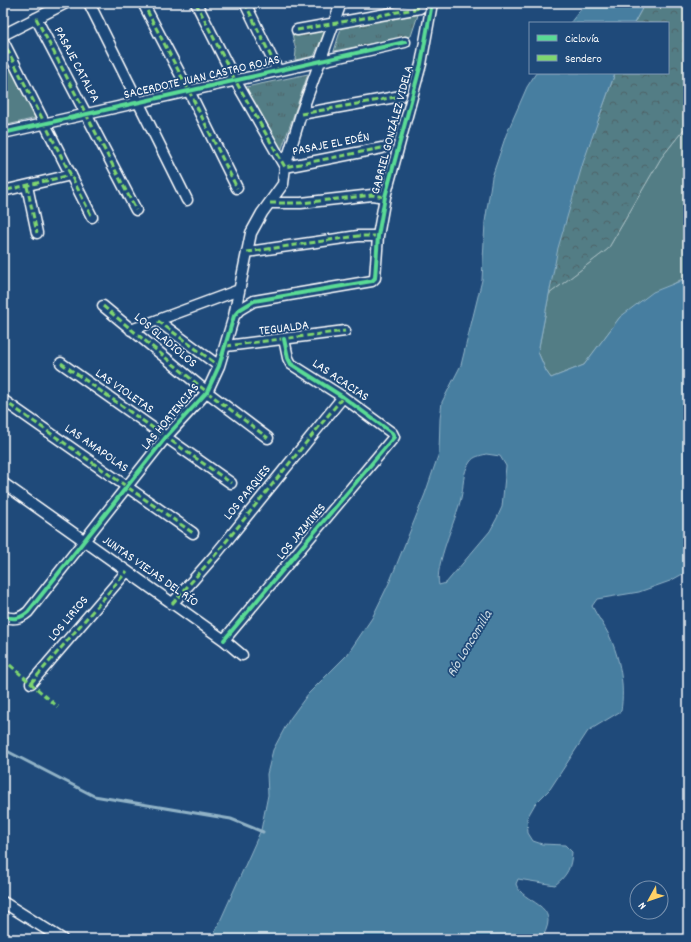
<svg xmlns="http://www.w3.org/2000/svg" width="691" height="942" font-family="Dekko,sans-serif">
<defs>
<pattern id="forest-crowns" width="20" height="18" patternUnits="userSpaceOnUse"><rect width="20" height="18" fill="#527d85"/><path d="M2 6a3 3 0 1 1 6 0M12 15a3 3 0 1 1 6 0" fill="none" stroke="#4f6468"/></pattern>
<pattern id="park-tufts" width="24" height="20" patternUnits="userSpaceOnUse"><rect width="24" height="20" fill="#527d85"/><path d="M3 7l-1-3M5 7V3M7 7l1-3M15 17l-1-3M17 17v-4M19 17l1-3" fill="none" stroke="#4f6468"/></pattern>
</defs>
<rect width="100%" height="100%" fill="#1f4a7a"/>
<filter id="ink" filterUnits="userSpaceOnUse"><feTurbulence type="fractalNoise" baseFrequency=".025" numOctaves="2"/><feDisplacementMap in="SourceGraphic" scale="8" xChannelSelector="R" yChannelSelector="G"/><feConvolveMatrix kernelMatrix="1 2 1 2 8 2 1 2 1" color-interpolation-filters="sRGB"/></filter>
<g filter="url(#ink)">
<path fill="#527d85" stroke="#a8bec2" d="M3 52 36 118 3 126Z
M688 124V278L680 280 620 317 584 365 551 378 546 371 538 352 549 294 608 249 661 158Z"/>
<path fill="url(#forest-crowns)" stroke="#a8bec2" d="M645 3H688V124L661 158 608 249 549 294C552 279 554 263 557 248 570 189 595 131 615 73H668V23H634Z"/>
<path fill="url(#park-tufts)" stroke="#a8bec2" d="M419 12 411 36 334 51 342 25Z
M326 29 314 56 295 60 296 51 292 34Z
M308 74 280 154 246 87Z"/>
<path fill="#467ea0" stroke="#90b2c6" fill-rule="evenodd" d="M586 3H645L634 23H570Z
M536 73H615L583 163 558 248 538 352 546 371 551 378 584 365 620 317 653 292 688 278V571L670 581 639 592 597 599 592 606C597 616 604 625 609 635 620 658 625 686 621 711L588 731 550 789 535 804 527 818 528 833 533 841 542 844 565 845 572 852C571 867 568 875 555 885L518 879 516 884C522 904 562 903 543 936L545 939H212L261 830 268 795 267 774 273 750 289 720 308 694 347 655 372 618 390 581 425 494 439 453 440 419 442 402 461 365 482 280 485 222 492 177 506 135 527 87ZM486 454 500 456 506 466 502 507 497 518 490 531 446 583 439 585C434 566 456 520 461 498 464 486 462 473 470 462 474 456 480 456 486 454Z"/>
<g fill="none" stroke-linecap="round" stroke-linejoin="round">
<path stroke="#90b2c6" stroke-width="3" d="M3 749 94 796 231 819 263 832"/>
<g stroke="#fff" stroke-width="13">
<path id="minor" d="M89 3 187 200
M143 3 189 91 237 188
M196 3 235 80 285 167 382 148
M245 3 278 71
M36 18 136 210
M297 30 420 8
M3 35 66 3
M3 41 92 217
M301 114 401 96
M3 133 405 42
M27 186 37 233
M7 190 71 175
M270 203H301L372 195 385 197
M247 252 358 236H378
M103 306 207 392 268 438
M234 316 251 233 262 213 283 184 285 167 301 114 341 3
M158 321 219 366
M131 330 239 290
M226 346 345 331
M61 363 231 483
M3 400 193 533
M3 483 224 640 242 655
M172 604 216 554 343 397
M3 616C13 620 20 619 28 612L166 437 207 392 219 366 234 316 239 310 254 301 372 281 375 278 378 236 385 197 421 64 432 3
M224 640 394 437 392 433 343 397 291 364 288 358 284 339
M31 683 127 571
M3 902 62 939"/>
</g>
<use href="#minor" stroke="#1f4a7a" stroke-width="10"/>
<path stroke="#7fd670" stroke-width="3" stroke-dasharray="6 3" stroke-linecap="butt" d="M143 3 189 91 237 188
M196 3 235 80 285 167 382 148
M245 3 278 71
M36 18 136 210
M297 30 420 8
M3 41 92 217
M301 114 401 96
M27 186 37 233
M7 190 71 175
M270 203H301L372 195 385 197
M247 252 358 236H378
M103 306 207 392 268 438
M158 321 219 366
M226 346 345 331
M61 363 231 483
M3 400 193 533
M172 604 216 554 343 397
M3 659 58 707
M31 683 127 571"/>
<g stroke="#1f4a7a" stroke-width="6">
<path id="cycleway" d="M3 133 405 42
M3 616C13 620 20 619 28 612L166 437 207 392 219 366 234 316 239 310 254 301 372 281 375 278 378 236 385 197 421 64 432 3
M224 640 394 437 392 433 343 397 291 364 288 358 284 339"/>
</g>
<use href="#cycleway" stroke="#5adb95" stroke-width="4"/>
</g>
</g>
<g text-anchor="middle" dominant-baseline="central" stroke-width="3.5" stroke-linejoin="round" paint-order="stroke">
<g font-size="13" fill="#fff" stroke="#1f4a7a">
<text transform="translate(76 65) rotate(62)">PASAJE CATALPA</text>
<text transform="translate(202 78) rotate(-13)">SACERDOTE JUAN CASTRO ROJAS</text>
<text transform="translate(393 130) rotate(-75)">GABRIEL GONZÁLEZ VIDELA</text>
<text transform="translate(331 145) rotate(-11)">PASAJE EL EDÉN</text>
<text transform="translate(284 329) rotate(-7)">TEGUALDA</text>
<text transform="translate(165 341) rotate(40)">LOS GLADIOLOS</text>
<text transform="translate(340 381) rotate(34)">LAS ACACIAS</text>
<text transform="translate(124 392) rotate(35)">LAS VIOLETAS</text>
<text transform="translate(171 417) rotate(-50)">LAS HORTENCIAS</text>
<text transform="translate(96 449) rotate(35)">LAS AMAPOLAS</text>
<text transform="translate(248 493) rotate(-51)">LOS PARQUES</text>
<text transform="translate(302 532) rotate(-50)">LOS JAZMINES</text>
<text transform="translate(150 572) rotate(35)">JUNTAS VIEJAS DEL RÍO</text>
<text transform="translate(69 619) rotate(-50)">LOS LIRIOS</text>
</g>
<g font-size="14" font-style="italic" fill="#d1dfe7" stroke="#1f4a7a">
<text transform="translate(470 644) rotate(-59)">Río Loncomilla</text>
</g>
</g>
<rect width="691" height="942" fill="none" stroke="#1f4a7a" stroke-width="16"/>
<rect x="8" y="8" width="675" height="926" fill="none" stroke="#fff" stroke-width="1.5" filter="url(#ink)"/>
<rect x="529" y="22" width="140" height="52" fill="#1f4a7a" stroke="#7992af"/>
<rect x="537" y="35" width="20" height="6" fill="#5adb95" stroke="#7992af"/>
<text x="565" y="42" font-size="12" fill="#ffffff">Ciclovía</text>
<rect x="537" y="55" width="20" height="6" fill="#7fd670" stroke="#7992af"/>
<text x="565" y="62" font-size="12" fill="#ffffff">Sendero</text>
<g transform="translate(649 900) rotate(230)"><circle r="19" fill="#1f4a7a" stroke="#7992af"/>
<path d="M0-3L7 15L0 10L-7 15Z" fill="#ffd166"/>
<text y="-6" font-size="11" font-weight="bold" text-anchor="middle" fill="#ffffff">N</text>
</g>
</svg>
